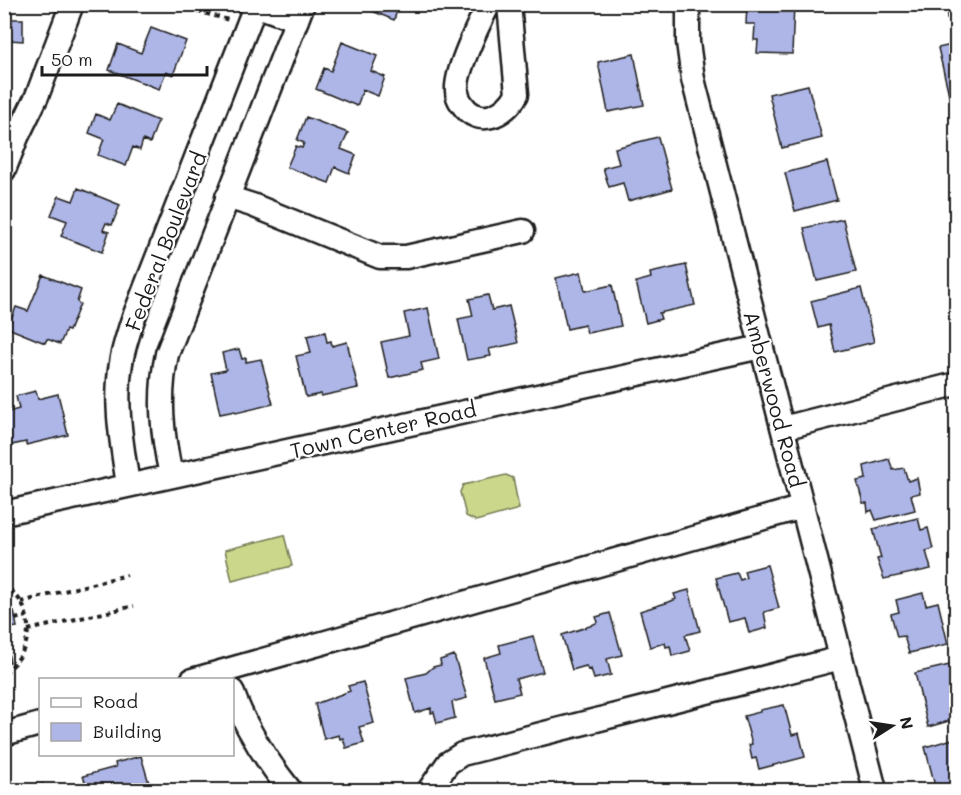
<svg xmlns="http://www.w3.org/2000/svg" width="961" height="795" font-family="Mali,sans-serif">
<rect width="100%" height="100%" fill="#fff"/>
<filter id="ink" filterUnits="userSpaceOnUse"><feTurbulence type="fractalNoise" baseFrequency=".0167" numOctaves="2"/><feDisplacementMap in="SourceGraphic" scale="12" xChannelSelector="R" yChannelSelector="G"/><feConvolveMatrix kernelMatrix="1 2 1 2 8 2 1 2 1" color-interpolation-filters="sRGB"/></filter>
<g filter="url(#ink)">
<path fill="#cbd78a" stroke="#747a53" stroke-width="1.5" d="M506 475 513 478 519 509 476 521 466 516 460 492 463 485Z
M284 535 292 566 232 581 225 550Z"/>
<path fill="#aeb6e7" stroke="#1c1c1c" stroke-width="1.5" d="M355 4H399L394 20Z
M747 4H794L792 54 757 53 758 40H754L755 24H746Z
M947 4H956V19H947Z
M4 19H23V41L9 40V54H4Z
M151 28 186 41 173 75 166 72 159 89 109 70 118 44 141 53Z
M342 42 377 56 371 71 385 77 378 96 363 90 357 106 316 89 324 68 331 71Z
M956 44V102L951 103 938 48Z
M634 54 644 105 608 112 598 62Z
M808 85 822 138 782 148 769 94Z
M117 104 158 121 150 143 143 140 140 150 133 147 126 166 98 155 104 139 89 133 96 114 110 120Z
M306 117 348 133 341 149 356 155 349 173 335 167 329 183 287 167 296 146 302 148 304 143 297 140Z
M658 137 672 189 628 201 623 183 609 187 603 168 619 164 615 148Z
M827 162 837 200 795 211 785 173Z
M78 188 120 205 112 225 106 223 103 230 109 232 102 252 61 236 67 221 51 215 59 196 73 201Z
M843 219 856 272 817 281 804 228Z
M686 265 695 305 659 313 661 319 646 323 636 282 651 278 650 273Z
M581 272 585 291 612 285 621 326 587 333 585 325 567 329 556 278Z
M43 275 81 290 77 302 80 304 69 331 66 330 60 344 47 339 45 343 8 328 16 307 28 311Z
M861 288 874 342 835 352 829 325 818 328 811 301Z
M488 295 492 310 509 306 518 343 489 349 491 356 467 360 458 319 473 316 469 299Z
M428 308 439 359 421 363 423 370 389 378 381 342 409 336 404 313Z
M325 332 327 342 331 341 332 346 347 342 358 388 321 396V394L306 397 296 356 311 353 307 336Z
M239 349 242 359 246 358V362L261 359 273 404 236 413 235 411 220 414 211 373 226 370 222 353Z
M36 391 38 399 58 394 68 435 26 445V442L7 446 4 435V413L19 409 16 396Z
M889 459 893 470 904 468 908 481 917 478 920 493 911 495 915 510 876 520 872 510 868 512 867 503H863L857 481 866 479 864 466Z
M918 518 921 530 928 528 933 549 926 551 931 569 884 579 877 559 881 558 873 529Z
M767 565 779 608 764 612 767 628 749 633 745 618 728 622 716 578 737 573 740 580 746 578 744 571Z
M689 590 700 631 685 635 690 651 672 656 670 646 666 647 665 643 650 647 640 611 669 602 676 599 674 594Z
M923 593 926 605 938 602 948 644 909 653 904 636 897 637 891 614 899 612 896 600Z
M4 611 5 613 14 611 17 627 9 628 11 642 6 643 10 662 4 663Z
M610 613 622 655 607 659 611 675 594 679 591 669 588 670 586 666 572 670 562 635 590 626 598 622 596 617Z
M533 636 543 672 516 679 520 693 495 699 484 658 501 653 499 645Z
M454 655 467 698 452 702 455 718 437 723 434 712 431 713V708L415 713 406 678 426 673 433 667 441 665 440 660Z
M954 664 956 675V719L928 727 915 673Z
M363 682 374 723 359 727 364 743 346 748 343 738 340 739 339 735 324 739 315 704 350 691 348 686Z
M784 705 792 735 799 733 805 757 759 769 756 758 752 759 749 745 752 744 744 716 760 712V710Z
M956 738V790H936L925 747Z
M141 756 151 790H88L83 776 116 767 115 763Z
M43 784 45 790H21Z"/>
<g fill="none" stroke-linecap="round" stroke-linejoin="round">
<g stroke="#1c1c1c" stroke-width="27">
<path id="minor" d="M252 4 297 20
M489 4C479 23 455 72 457 91 457 96 459 100 462 104 478 128 505 116 517 94L509 4
M688 4V42L693 79 875 790
M4 170 17 137 37 96 72 4
M227 197 252 205 380 257H406L523 231
M783 428 956 384
M171 475C162 434 158 396 167 354L303 4
M128 485C122 444 114 404 121 363 123 349 128 335 132 322L256 4
M4 513 761 347
M192 680 803 507
M232 691C245 728 266 760 290 790
M4 734 40 724
M429 790 448 763 462 754 841 658"/>
</g>
<path stroke="#1c1c1c" stroke-width="4" stroke-dasharray="4.5 4.5" stroke-linecap="butt" d="M171 4 229 20
M4 585C37 606 35 651 4 673
M21 602 127 575
M15 619 27 616
M28 630 134 606"/>
<use href="#minor" stroke="#fff" stroke-width="22"/>
</g>
</g>
<g text-anchor="middle" dominant-baseline="central" stroke-width="4.5" stroke-linejoin="round" paint-order="stroke">
<g font-size="21" fill="#1c1c1c" stroke="#fff">
<text transform="translate(165 241) rotate(-69)">Federal Boulevard</text>
<text transform="translate(775 399) rotate(75)">Amberwood Road</text>
<text transform="translate(383 429) rotate(-13)">Town Center Road</text>
</g>
</g>
<rect width="961" height="795" fill="none" stroke="#fff" stroke-width="24"/>
<rect x="12" y="12" width="937" height="771" fill="none" stroke="#1c1c1c" stroke-width="2" filter="url(#ink)"/>
<rect x="39" y="678" width="195" height="78" fill="#ffffff" stroke="#a4a4a4" stroke-width="1.5"/>
<rect x="51" y="698" width="30" height="9" fill="#ffffff" stroke="#a4a4a4" stroke-width="1.5"/>
<text x="93" y="708" font-size="18" fill="#1c1c1c">Road</text>
<rect x="51" y="723" width="30" height="18" fill="#aeb6e7" stroke="#a4a4a4" stroke-width="1.5"/>
<text x="93" y="738" font-size="18" fill="#1c1c1c">Building</text>
<g transform="translate(892 726) rotate(78)" stroke="#ffffff" stroke-width="4.5" paint-order="stroke">
<path d="M0-4.5L10 22L0 15L-10 22Z" fill="#1c1c1c"/>
<text y="-9" font-size="16" font-weight="bold" text-anchor="middle" fill="#1c1c1c">N</text>
</g>
<path d="M42 66v9h165v-9" fill="none" stroke="#1c1c1c" stroke-width="3"/>
<text x="51" y="66" font-size="18" fill="#1c1c1c" stroke="#ffffff" stroke-width="4.5" paint-order="stroke">50 m</text>
</svg>
